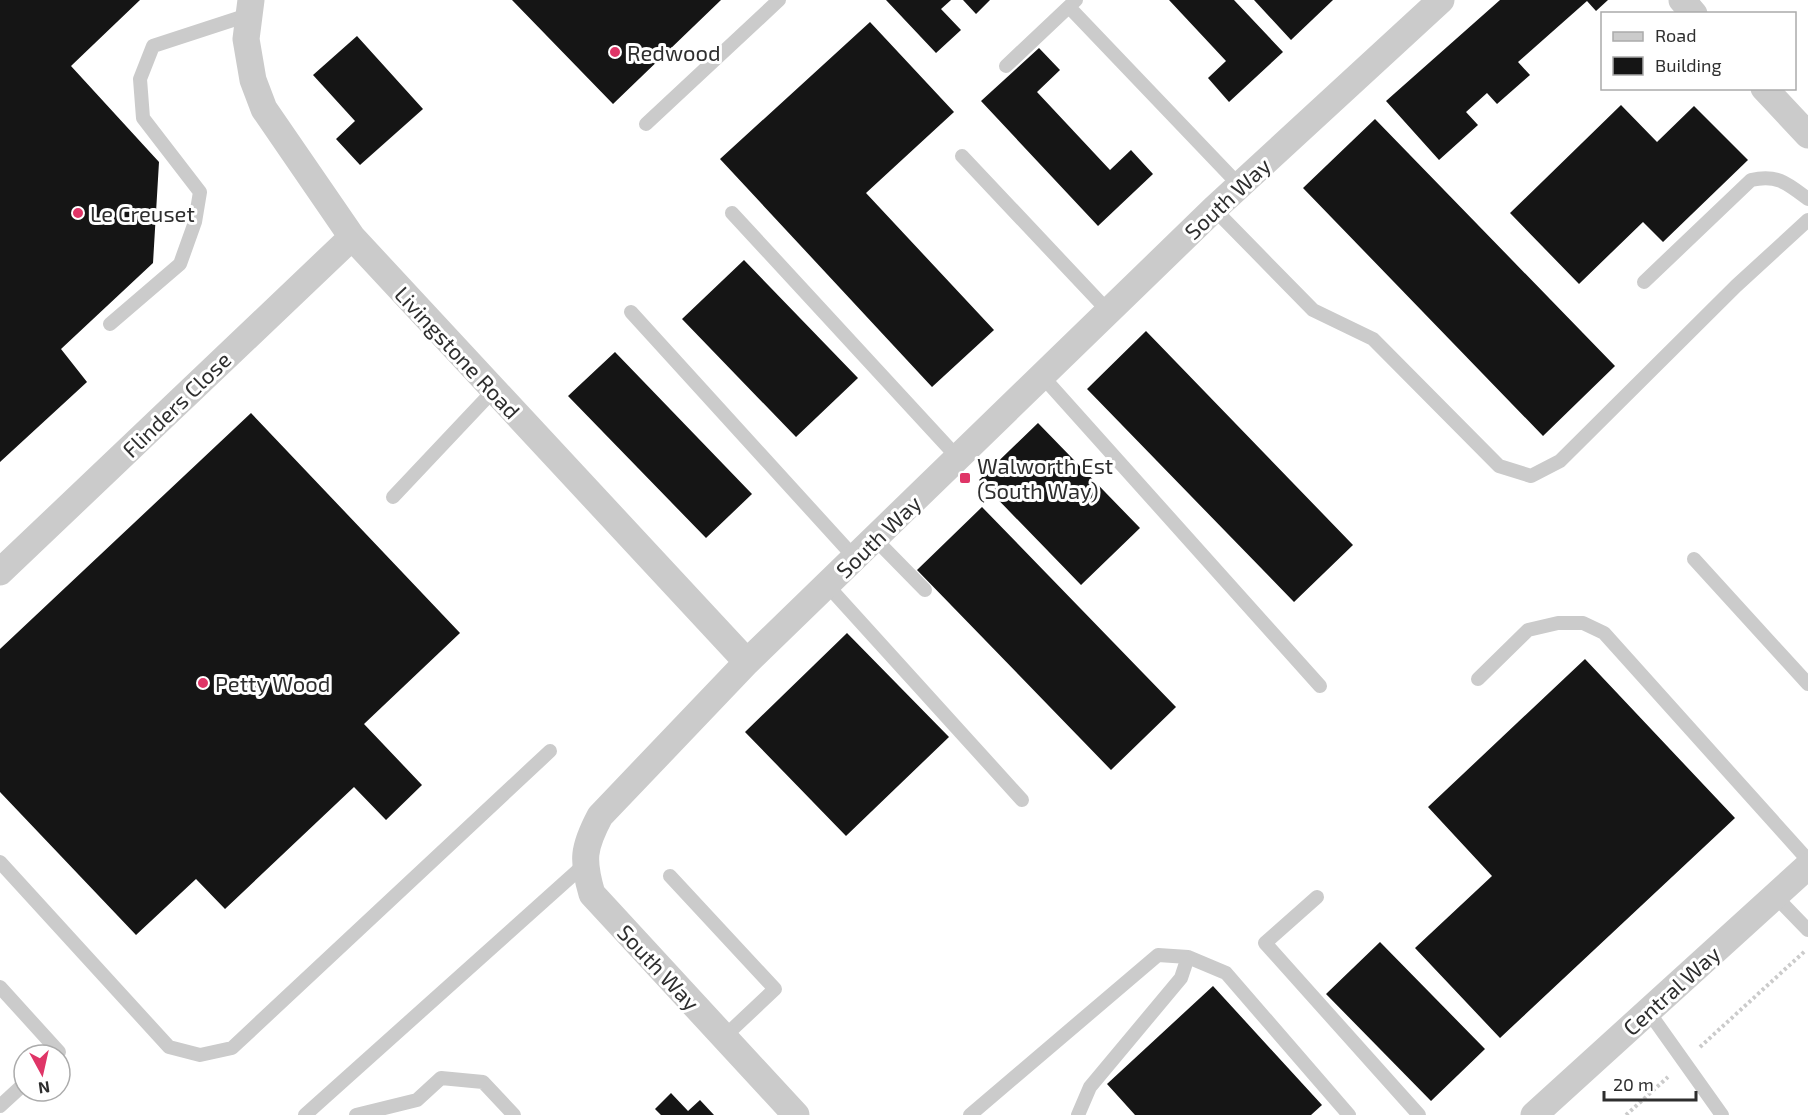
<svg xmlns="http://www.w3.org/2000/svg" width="1808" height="1115" font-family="'Exo 2',sans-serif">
<rect width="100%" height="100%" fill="#fff"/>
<path fill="#151515" d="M0 0H140L71 66 159 162 153 263 61 349 87 382 0 462Z
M512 0H721L613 104Z
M886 0H951L941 9 961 30 936 53Z
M963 0H990L976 14Z
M1169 0H1234L1283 52 1229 102 1208 78 1226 61Z
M1254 0H1333L1291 40Z
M1500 0H1608L1596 11 1587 1 1518 62 1530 75 1497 104 1487 93 1466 112 1478 125 1439 160 1386 101Z
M870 22 954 112 866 193 994 330 932 387 720 159Z
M357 36 423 109 360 165 336 139 355 121 313 75Z
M1039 48 1060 70 1037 92 1110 170 1131 150 1153 174 1098 226 981 101Z
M1621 105 1657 142 1694 106 1748 160 1663 242 1643 222 1579 284 1510 213Z
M1375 119 1615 366 1543 436 1303 188Z
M744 260 858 378 796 437 682 319Z
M1146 331 1353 545 1294 602 1087 389Z
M615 352 752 494 706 538 568 396Z
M251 413 460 633 364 724 422 785 386 820 354 787 225 909 196 879 136 935 0 792V649Z
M1038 423 1140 528 1081 585 979 480Z
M982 507 1176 707 1111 770 917 570Z
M847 633 949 737 846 836 745 732Z
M1585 659 1735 818 1500 1038 1415 948 1492 876 1428 807Z
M1380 942 1485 1049 1431 1101 1326 994Z
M1213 986 1322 1105 1311 1115H1135L1107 1084Z
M671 1093 688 1111 700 1100 714 1115H661L655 1109Z"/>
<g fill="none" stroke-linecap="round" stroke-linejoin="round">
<path stroke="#cbcbcb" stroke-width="4" stroke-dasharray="3 3" stroke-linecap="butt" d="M1700 1047 1805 951
M1626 1115 1668 1077"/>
<path stroke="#cbcbcb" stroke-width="14" d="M1069 7 1240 186
M1006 66 1076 0
M646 124 779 0
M962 156 1109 312
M1214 209 1313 310 1373 339 1499 466 1531 476 1560 461 1736 286 1808 220
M732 213 958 458
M1644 282 1751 180C1777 174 1787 183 1808 199
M631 312 855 558
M110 324 180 264 195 222 200 192 143 118 140 79 153 46 248 15
M1043 377 1320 686
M393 497 494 390
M875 539 925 590
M1694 559 1808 684
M827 585 1022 800
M1478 679 1528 630 1558 623H1583L1604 633 1808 860
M0 862 169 1047 200 1055 232 1048 550 751
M670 876 775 989 724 1037
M1775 896 1808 930
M1317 897 1265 943 1419 1115
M0 987 59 1052 55 1055
M1648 1011 1722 1115
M0 1106 24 1084
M305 1115 584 865
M356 1115 417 1100 441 1078 483 1082 514 1115
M970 1115 1158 955 1188 957 1226 973 1349 1115
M1078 1115 1090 1087 1181 978 1188 957"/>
<path stroke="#cbcbcb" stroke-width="27" d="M251 0 246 39 253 80 264 109 352 237 747 662
M1682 0 1694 14
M1764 88 1808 135
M0 572 352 237
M796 1115 592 894C582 860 583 848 600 816L747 662 1214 209 1441 0
M1534 1115 1808 866"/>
</g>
<g fill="#df3567" stroke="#fff" stroke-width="2">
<circle cx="615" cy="52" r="6"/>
<circle cx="78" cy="213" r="6"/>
<rect x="959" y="472" width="12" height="12" rx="3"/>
<circle cx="203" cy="683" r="6"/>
</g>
<g text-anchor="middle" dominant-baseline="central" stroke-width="6" stroke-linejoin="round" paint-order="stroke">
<g font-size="22" fill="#2e2e2e" stroke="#fff" text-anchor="start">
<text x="627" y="52">Redwood</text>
<text x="90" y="213">Le Creuset</text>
<text x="977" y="465">Walworth Est<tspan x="977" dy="25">(South Way)</tspan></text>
<text x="215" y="683">Petty Wood</text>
</g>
<g font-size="22" fill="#2e2e2e" stroke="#fff">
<text transform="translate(1227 198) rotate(-43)">South Way</text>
<text transform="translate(458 352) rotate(47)">Livingstone Road</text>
<text transform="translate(176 404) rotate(-44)">Flinders Close</text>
<text transform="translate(878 536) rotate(-44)">South Way</text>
<text transform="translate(659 967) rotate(47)">South Way</text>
<text transform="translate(1671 990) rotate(-42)">Central Way</text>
</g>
</g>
<rect x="1601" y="12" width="195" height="78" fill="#ffffff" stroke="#ababab" stroke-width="1.5"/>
<rect x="1613" y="32" width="30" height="9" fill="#cbcbcb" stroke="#ababab" stroke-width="1.5"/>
<text x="1655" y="42" font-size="18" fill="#2e2e2e">Road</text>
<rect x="1613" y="57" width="30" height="18" fill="#151515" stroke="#ababab" stroke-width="1.5"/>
<text x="1655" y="72" font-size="18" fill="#2e2e2e">Building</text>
<g transform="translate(42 1073) rotate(172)"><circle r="28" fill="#ffffff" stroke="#ababab" stroke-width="1.5"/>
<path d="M0-4.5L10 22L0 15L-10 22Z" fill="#df3567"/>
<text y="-9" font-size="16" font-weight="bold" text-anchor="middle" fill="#2e2e2e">N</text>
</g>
<path d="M1604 1091v9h92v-9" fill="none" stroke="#2e2e2e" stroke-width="3"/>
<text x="1613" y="1091" font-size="18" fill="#2e2e2e" stroke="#ffffff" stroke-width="4.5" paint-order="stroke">20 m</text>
</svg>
